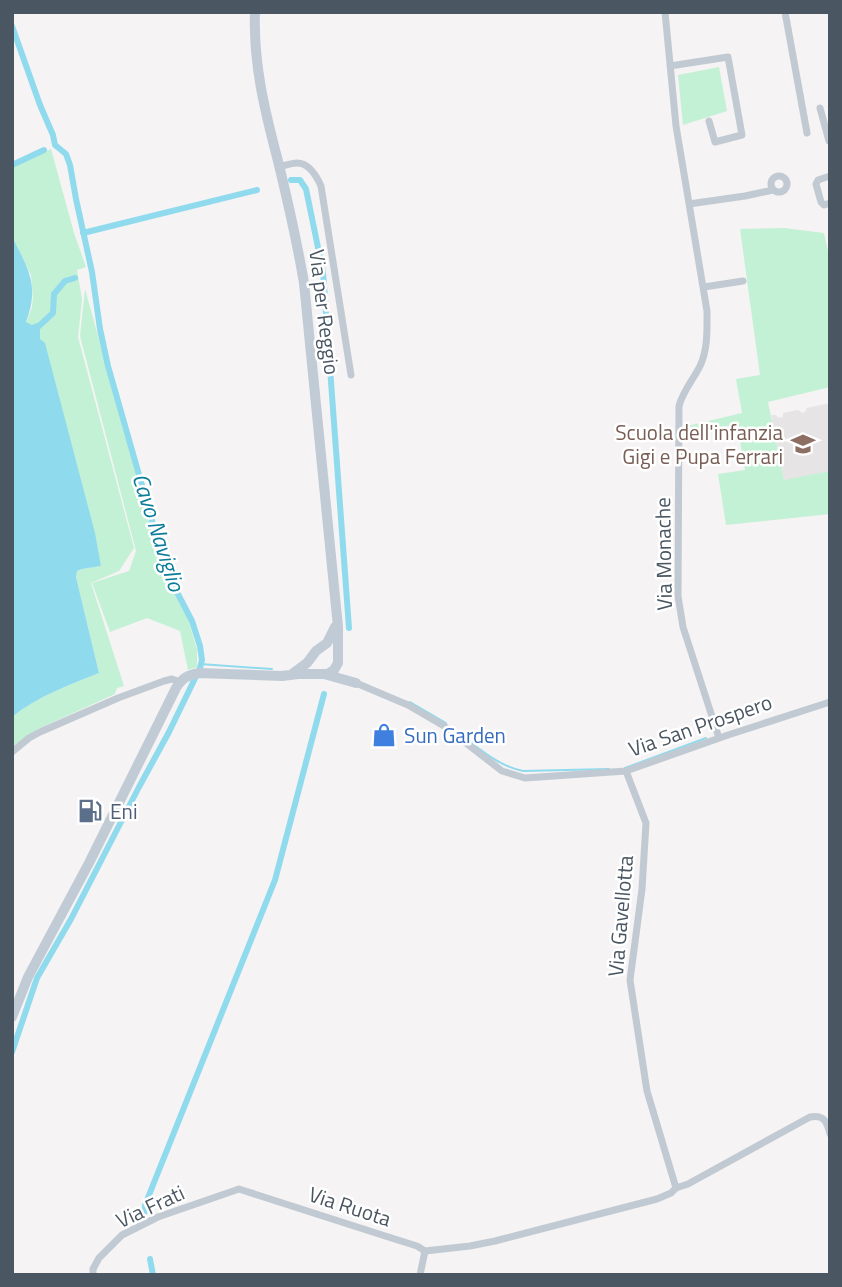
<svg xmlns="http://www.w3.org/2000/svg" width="842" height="1287" font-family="'Titillium Web',sans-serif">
<rect width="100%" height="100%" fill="#f5f3f3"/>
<path fill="#e6e4e5" d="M830 403V471L784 481 771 415H776L778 418 783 417V413L798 410 802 413 805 412 807 408Z"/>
<path fill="#c3f1d5" d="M719 67 727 111 683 125 678 75Z
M51 149 74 233 86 267 77 270 82 299 78 337 134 548 119 571 91 583 124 686 117 688 115 694 38 729 12 747V717C38 696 69 685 99 673L76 577 77 571 82 569 101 566 40 339V328L26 323 32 307 33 297 31 275 12 236V167Z
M784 228 824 233 830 260V387L768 402 784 480 830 471V514L726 525 718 474 745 470 737 424 680 436 679 428 742 413 736 379 760 375 740 229Z
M85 289 164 574 188 619 197 649V667L188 670 180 631 147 618 110 632 92 583 129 571 136 551 80 336Z"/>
<path fill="#90daee" d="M12 236C28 269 40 285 26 322L32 325 37 323 40 328V339L45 343 95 533 101 566 82 569 77 571 76 577 99 673C69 685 38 696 12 717Z"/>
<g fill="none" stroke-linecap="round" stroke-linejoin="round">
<path stroke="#90daee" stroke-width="2" d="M200 664 272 669
M410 702 446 723
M458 733C479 748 498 766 523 771L609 769
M625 768 706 738"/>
<path stroke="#90daee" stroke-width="6" d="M12 26 40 105 53 135 55 145 66 154 70 165 76 199 92 272 100 329 108 366 167 573 192 621 200 646 202 660 200 668 169 732 139 787 71 919 37 978 12 1052
M12 165 44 150
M291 180H300L306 189 323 272 349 628
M83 233 257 190
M39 326 53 313 54 294 65 281 75 278
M144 1216 145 1205 275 880 324 694
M150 1259 153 1275"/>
<path stroke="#c1cad2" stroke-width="7" d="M665 12 676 126 707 311C707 330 708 349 700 366 693 380 683 391 679 406L678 596 683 627 719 738
M785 12 807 133
M670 66 728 57 742 135 715 142 709 121
M820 108 829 141
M279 167C284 166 291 163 297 163 309 163 317 177 321 186L351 375
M771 184a8 8 0 1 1 16 0a8 8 0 1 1-16 0Z
M830 176 818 180 816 184 821 202 824 205 830 203
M689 204 745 196 773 190
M704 287 743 281
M356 683 408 705 444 726 502 771 525 778 626 771 728 735 830 702
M12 752 29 738 40 732 118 698 164 681 172 679 180 682
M676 1188 688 1184 810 1117C824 1114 827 1122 830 1134
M425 1251 470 1246 495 1241 657 1199 671 1193 676 1188 647 1091 630 980 642 889 646 823 626 771
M93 1275V1269L99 1258 122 1235 158 1217 239 1189 382 1235 417 1246 425 1251
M420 1275 425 1251"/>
<path stroke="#c1cbd6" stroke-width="10" d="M292 674 307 663 316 651 327 643 335 627
M324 674 356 683
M12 1017 28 977 89 863 176 688C182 678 188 675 199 673L282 676 298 674H328L334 670 338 663V627L304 283C297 242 288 202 278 161 265 112 253 63 255 12"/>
</g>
<defs>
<g id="school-bare" transform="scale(1.89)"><path d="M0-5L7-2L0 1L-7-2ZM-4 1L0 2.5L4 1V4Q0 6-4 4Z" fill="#8d6e63" stroke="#fff" stroke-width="2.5" paint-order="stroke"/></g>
<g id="shop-bare" transform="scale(1.89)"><path d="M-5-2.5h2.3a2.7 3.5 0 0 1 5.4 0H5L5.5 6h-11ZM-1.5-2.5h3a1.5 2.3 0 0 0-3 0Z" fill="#3f7fe0" stroke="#fff" stroke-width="2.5" paint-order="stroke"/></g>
<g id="fuel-bare" transform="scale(1.89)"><path d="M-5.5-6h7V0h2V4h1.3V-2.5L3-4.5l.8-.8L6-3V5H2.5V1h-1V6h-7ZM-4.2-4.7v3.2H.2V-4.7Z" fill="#5c6f8a" stroke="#fff" stroke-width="2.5" paint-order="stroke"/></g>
</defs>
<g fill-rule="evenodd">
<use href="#school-bare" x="803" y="444"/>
<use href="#shop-bare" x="384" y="735"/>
<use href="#fuel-bare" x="90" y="811"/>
</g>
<g text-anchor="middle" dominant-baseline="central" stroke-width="5" stroke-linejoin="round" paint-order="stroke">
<g font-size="21" fill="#4a5661" stroke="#fff">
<text transform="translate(325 312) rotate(83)">Via per Reggio</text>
<text transform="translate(663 554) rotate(-91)">Via Monache</text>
<text transform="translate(700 725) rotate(-19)">Via San Prospero</text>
<text transform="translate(620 916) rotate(-85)">Via Gavellotta</text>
<text transform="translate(150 1206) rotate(-25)">Via Frati</text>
<text transform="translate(350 1206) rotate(18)">Via Ruota</text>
</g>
<g font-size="21" fill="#785e54" stroke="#fff" text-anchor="end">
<text x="783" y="432">Scuola dell'infanzia<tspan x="783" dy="24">Gigi e Pupa Ferrari</tspan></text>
</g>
<g font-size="21" fill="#366cbe" stroke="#fff" text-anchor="start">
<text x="404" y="735">Sun Garden</text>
</g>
<g font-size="21" fill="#4e5e75" stroke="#fff" text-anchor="start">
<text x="110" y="811">Eni</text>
</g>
<g font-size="23" font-style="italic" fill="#0c7c9b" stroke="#fff">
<text transform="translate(159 532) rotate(72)">Cavo Naviglio</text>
</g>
</g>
<rect width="842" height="1287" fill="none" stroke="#4a5661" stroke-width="28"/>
</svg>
